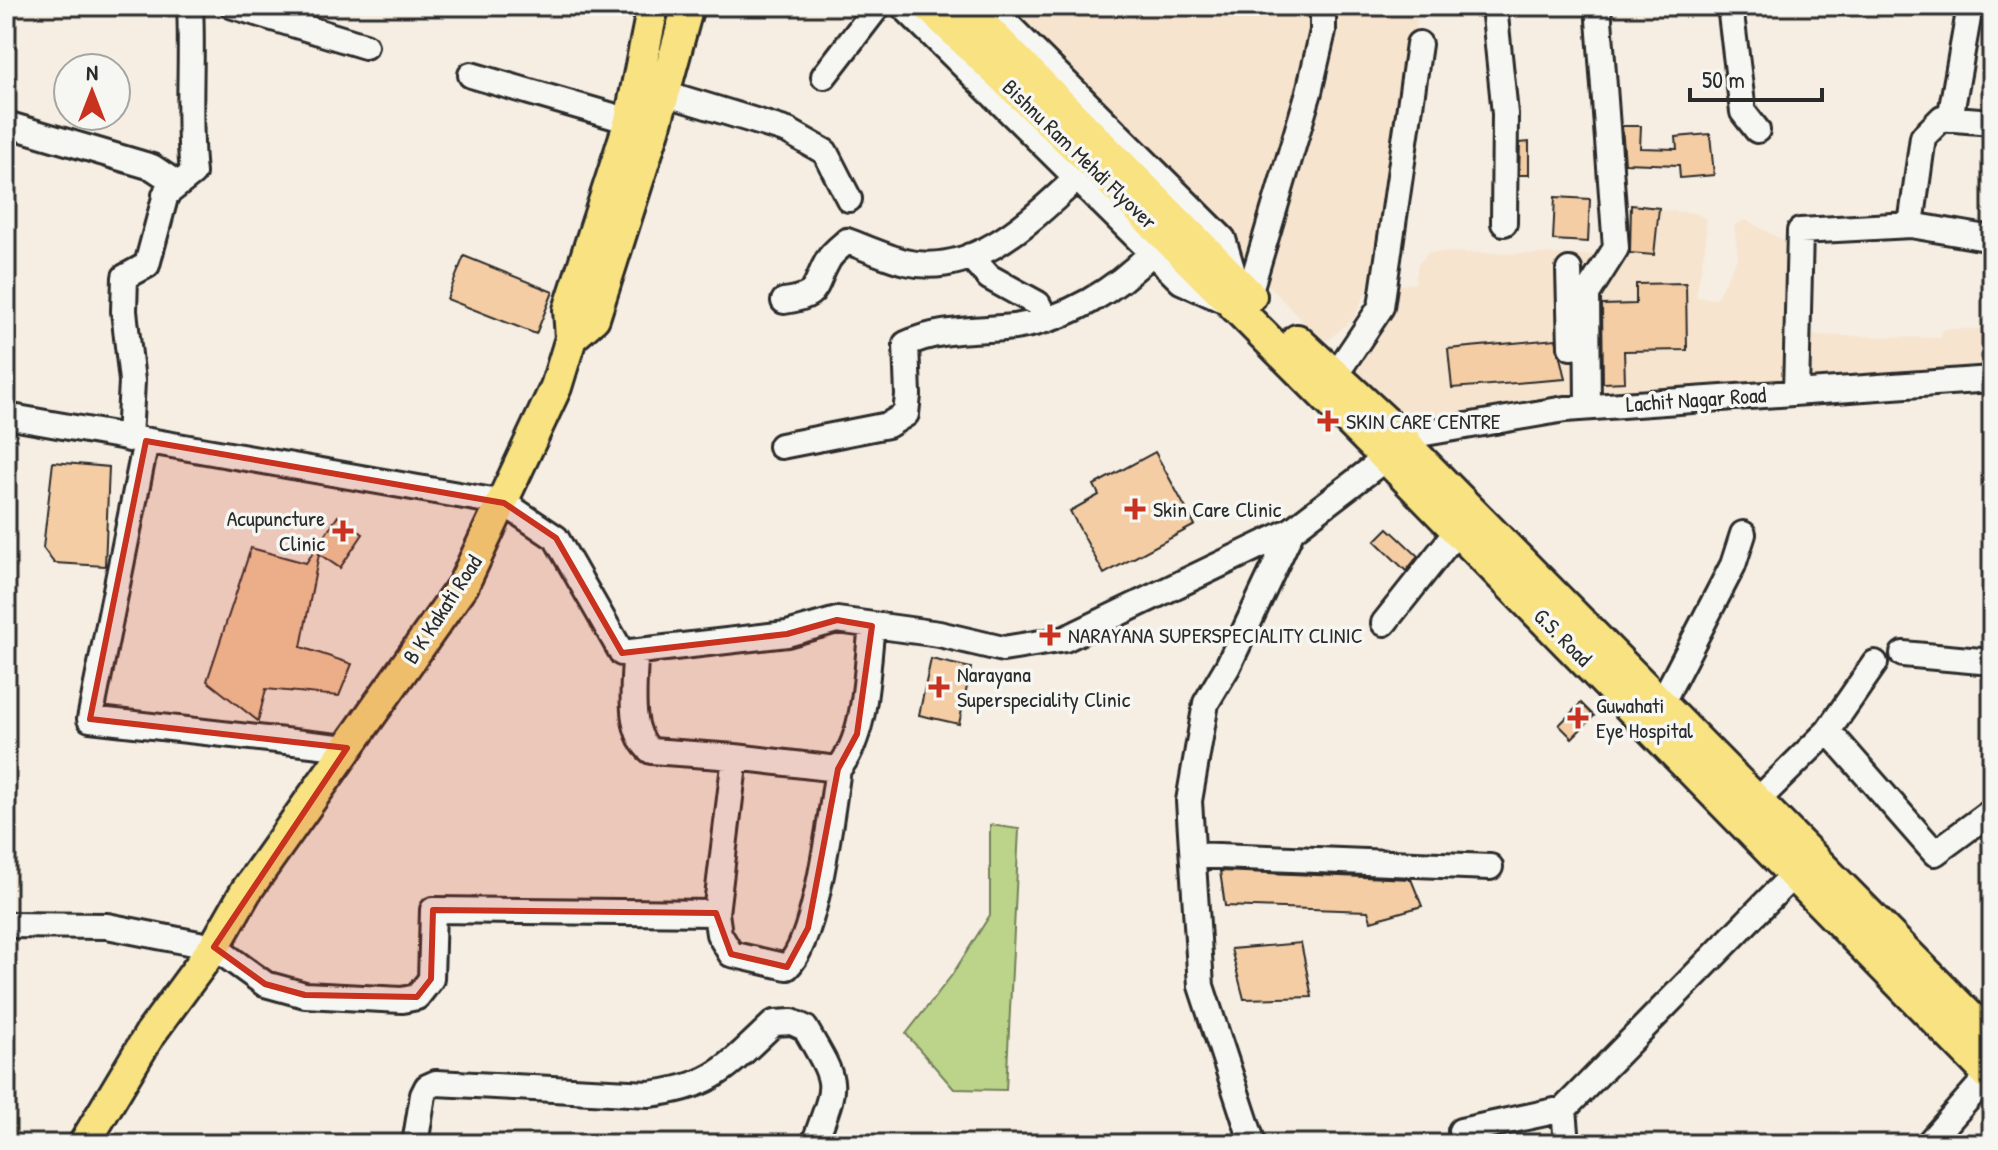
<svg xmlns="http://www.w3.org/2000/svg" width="1998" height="1150" font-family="'Patrick Hand',sans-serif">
<rect width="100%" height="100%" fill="#f6eee2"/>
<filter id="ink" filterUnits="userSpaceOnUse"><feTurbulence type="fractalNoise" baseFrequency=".0125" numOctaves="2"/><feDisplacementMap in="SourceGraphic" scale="16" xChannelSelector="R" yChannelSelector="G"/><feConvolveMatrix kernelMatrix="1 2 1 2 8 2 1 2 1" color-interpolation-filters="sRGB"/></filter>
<g filter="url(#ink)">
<path fill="#f6e4cf" d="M1006 6H1420L1373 276 1354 318 1328 340 1318 338Z
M1626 207 1696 213 1706 219V241L1696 297 1716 299 1738 256 1734 225 1746 220 1795 247 1799 335 1940 338 1943 329H1992V375L1451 412 1409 432 1347 372 1392 286 1415 283 1418 264 1429 252 1609 255Z"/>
<path fill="#bbd48a" stroke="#73805a" stroke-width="2" d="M990 825 1019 829 1006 1090 954 1089 906 1034 952 975 990 915Z"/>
<path fill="#f5cda4" stroke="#2b2b2b" stroke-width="2" d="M1622 126H1641L1640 148 1677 149 1676 137 1710 134 1714 175 1680 178 1679 165 1625 163Z
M1529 142V175H1519L1520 143Z
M1555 197 1590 199 1588 242 1553 240Z
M1631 205 1659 208 1654 255 1630 253Z
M464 256 553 292 536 334 447 299Z
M1686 283 1687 350 1624 351 1625 382 1603 383 1602 305 1636 304V284Z
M1556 339 1565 379 1452 388 1448 349Z
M1155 452 1195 525 1104 574 1070 511 1099 495 1094 485Z
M53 462 109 467 105 566 54 563 43 548Z
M338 516 363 534 340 568 319 554 301 647 352 664 339 696 266 689 258 721 207 681 251 548 306 563Z
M1388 528 1418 556 1406 571 1375 541Z
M931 659 971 668 959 724 919 715Z
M1581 703 1594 716 1572 738 1559 725Z
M1220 871 1411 879 1422 906 1371 921 1368 911 1225 906Z
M1301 943 1312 997 1244 999 1231 949Z"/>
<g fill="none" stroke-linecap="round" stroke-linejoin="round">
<g stroke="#2b2b2b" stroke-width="30">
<path id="minor" d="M233 6 365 46
M903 6 1181 281 1221 299
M989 6 1223 239 1235 279
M1494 6 1505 114 1504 223
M1730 6 1743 112 1757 130
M471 75 630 121
M824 76 878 6
M664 93 788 131 825 152 849 199
M1950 119 1968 18 1965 6
M6 124 152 167 170 179 147 265 125 277 124 311 132 381 129 439
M165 195 193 173C187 118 193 62 190 6
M1911 225 1992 239
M970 256 989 277 1038 304 1046 320
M1569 270 1571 347
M1249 294 1309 92 1323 31V6
M784 301C821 296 812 288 828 260 832 253 840 247 847 241 866 248 886 257 905 262 975 278 1031 220 1077 178
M1334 377 1381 307 1419 44
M1796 392 1800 231 1911 225 1923 137 1942 118 1992 122
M1588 407 1587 294 1616 248 1598 6
M6 416 504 503 556 538 622 653 787 634 837 620 939 634 1003 649 1065 639 1292 530 1386 458
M1402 437 1565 409 1992 379
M146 441 90 719 347 748
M781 446 888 425 906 414 908 395 906 344C938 328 978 331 1014 327 1067 320 1116 290 1152 252
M1384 623 1457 531
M1903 654 1992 662
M1875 663 1828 731 1935 853 1992 811
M1661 704 1733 565 1743 534
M735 757 838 769C868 734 866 670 872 626
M1757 801 1828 731
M1193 855 1490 867
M716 913 719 934 731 954 787 967C817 940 831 813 838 769
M6 925 107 926 214 947 265 984 305 995 402 1000 417 997 431 979 433 910 716 913 735 757 651 751C626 731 635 683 635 653
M1461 1131 1564 1109
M415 1144 423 1095 427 1087 436 1083 649 1094C714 1087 728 1066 774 1023L792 1022 805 1028C840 1088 837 1080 814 1144
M1253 1144 1201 986 1189 801 1206 703 1228 666 1292 530
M1567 1144 1564 1109 1795 873
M1928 1144 1989 1075"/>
</g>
<g stroke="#2b2b2b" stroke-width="36">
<path id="major" d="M928 6 1095 166 1386 458 1992 1078
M964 6 1251 296
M571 338 594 318 654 130 688 6
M1297 340 1402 437 1412 451 1992 1039
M84 1144 150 1034 214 947 246 891 463 585 556 387 571 338 569 310 630 121 653 6"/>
</g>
<use href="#minor" stroke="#f6f6f2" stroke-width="24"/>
<use href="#major" stroke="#f8e281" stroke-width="30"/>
</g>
</g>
<path fill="#c8321e" fill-opacity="0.2" stroke="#c8321e" stroke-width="6" stroke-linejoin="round" d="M146 441 504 503 556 538 622 653 787 634 837 620 872 626 857 734 838 769 808 928 787 967 731 954 716 913 433 910 431 979 417 997 305 995 265 984 214 947 347 748 90 719Z"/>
<g fill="#c8321e" stroke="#f6f6f2" stroke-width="3">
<path d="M1324 409h8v8h8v8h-8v8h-8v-8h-8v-8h8z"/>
<path d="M1131 497h8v8h8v8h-8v8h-8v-8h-8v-8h8z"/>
<path d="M339 519h8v8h8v8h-8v8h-8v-8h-8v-8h8z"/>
<path d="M1046 623h8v8h8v8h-8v8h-8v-8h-8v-8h8z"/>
<path d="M935 675h8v8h8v8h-8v8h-8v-8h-8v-8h8z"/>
<path d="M1574 706h8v8h8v8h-8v8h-8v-8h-8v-8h8z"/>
</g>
<g text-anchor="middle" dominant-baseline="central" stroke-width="7" stroke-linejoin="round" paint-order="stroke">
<g font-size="22" fill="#2b2b2b" stroke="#f6f6f2">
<text transform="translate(1080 154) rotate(44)">Bishnu Ram Mehdi Flyover</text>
<text transform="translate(1696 399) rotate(-4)">Lachit Nagar Road</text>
<text transform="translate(442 609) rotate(-57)">B K Kakati Road</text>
<text transform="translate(1563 637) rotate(45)">G.S. Road</text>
</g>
<g font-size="22" fill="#2b2b2b" stroke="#f6f6f2" text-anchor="start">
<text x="1346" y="421">SKIN CARE CENTRE</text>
<text x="1153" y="509">Skin Care Clinic</text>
<text x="325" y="518" text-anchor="end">Acupuncture<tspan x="325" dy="25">Clinic</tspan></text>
<text x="1068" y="635">NARAYANA SUPERSPECIALITY CLINIC</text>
<text x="957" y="674">Narayana<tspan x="957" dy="25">Superspeciality Clinic</tspan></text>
<text x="1596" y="705">Guwahati<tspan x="1596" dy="25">Eye Hospital</tspan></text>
</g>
</g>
<rect width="1998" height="1150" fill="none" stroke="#f6f6f2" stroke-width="32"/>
<rect x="16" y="16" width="1966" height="1118" fill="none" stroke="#2b2b2b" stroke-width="3" filter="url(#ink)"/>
<g transform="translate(92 92)"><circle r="38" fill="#f6f6f2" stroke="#a5a5a2" stroke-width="2"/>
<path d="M0-6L14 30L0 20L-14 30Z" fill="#c8321e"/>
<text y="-12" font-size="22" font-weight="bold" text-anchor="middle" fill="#2b2b2b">N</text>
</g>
<path d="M1690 88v12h132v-12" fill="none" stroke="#2b2b2b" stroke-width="4"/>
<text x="1702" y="88" font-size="24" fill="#2b2b2b" stroke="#f6f6f2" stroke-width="6" paint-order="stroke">50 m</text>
</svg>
